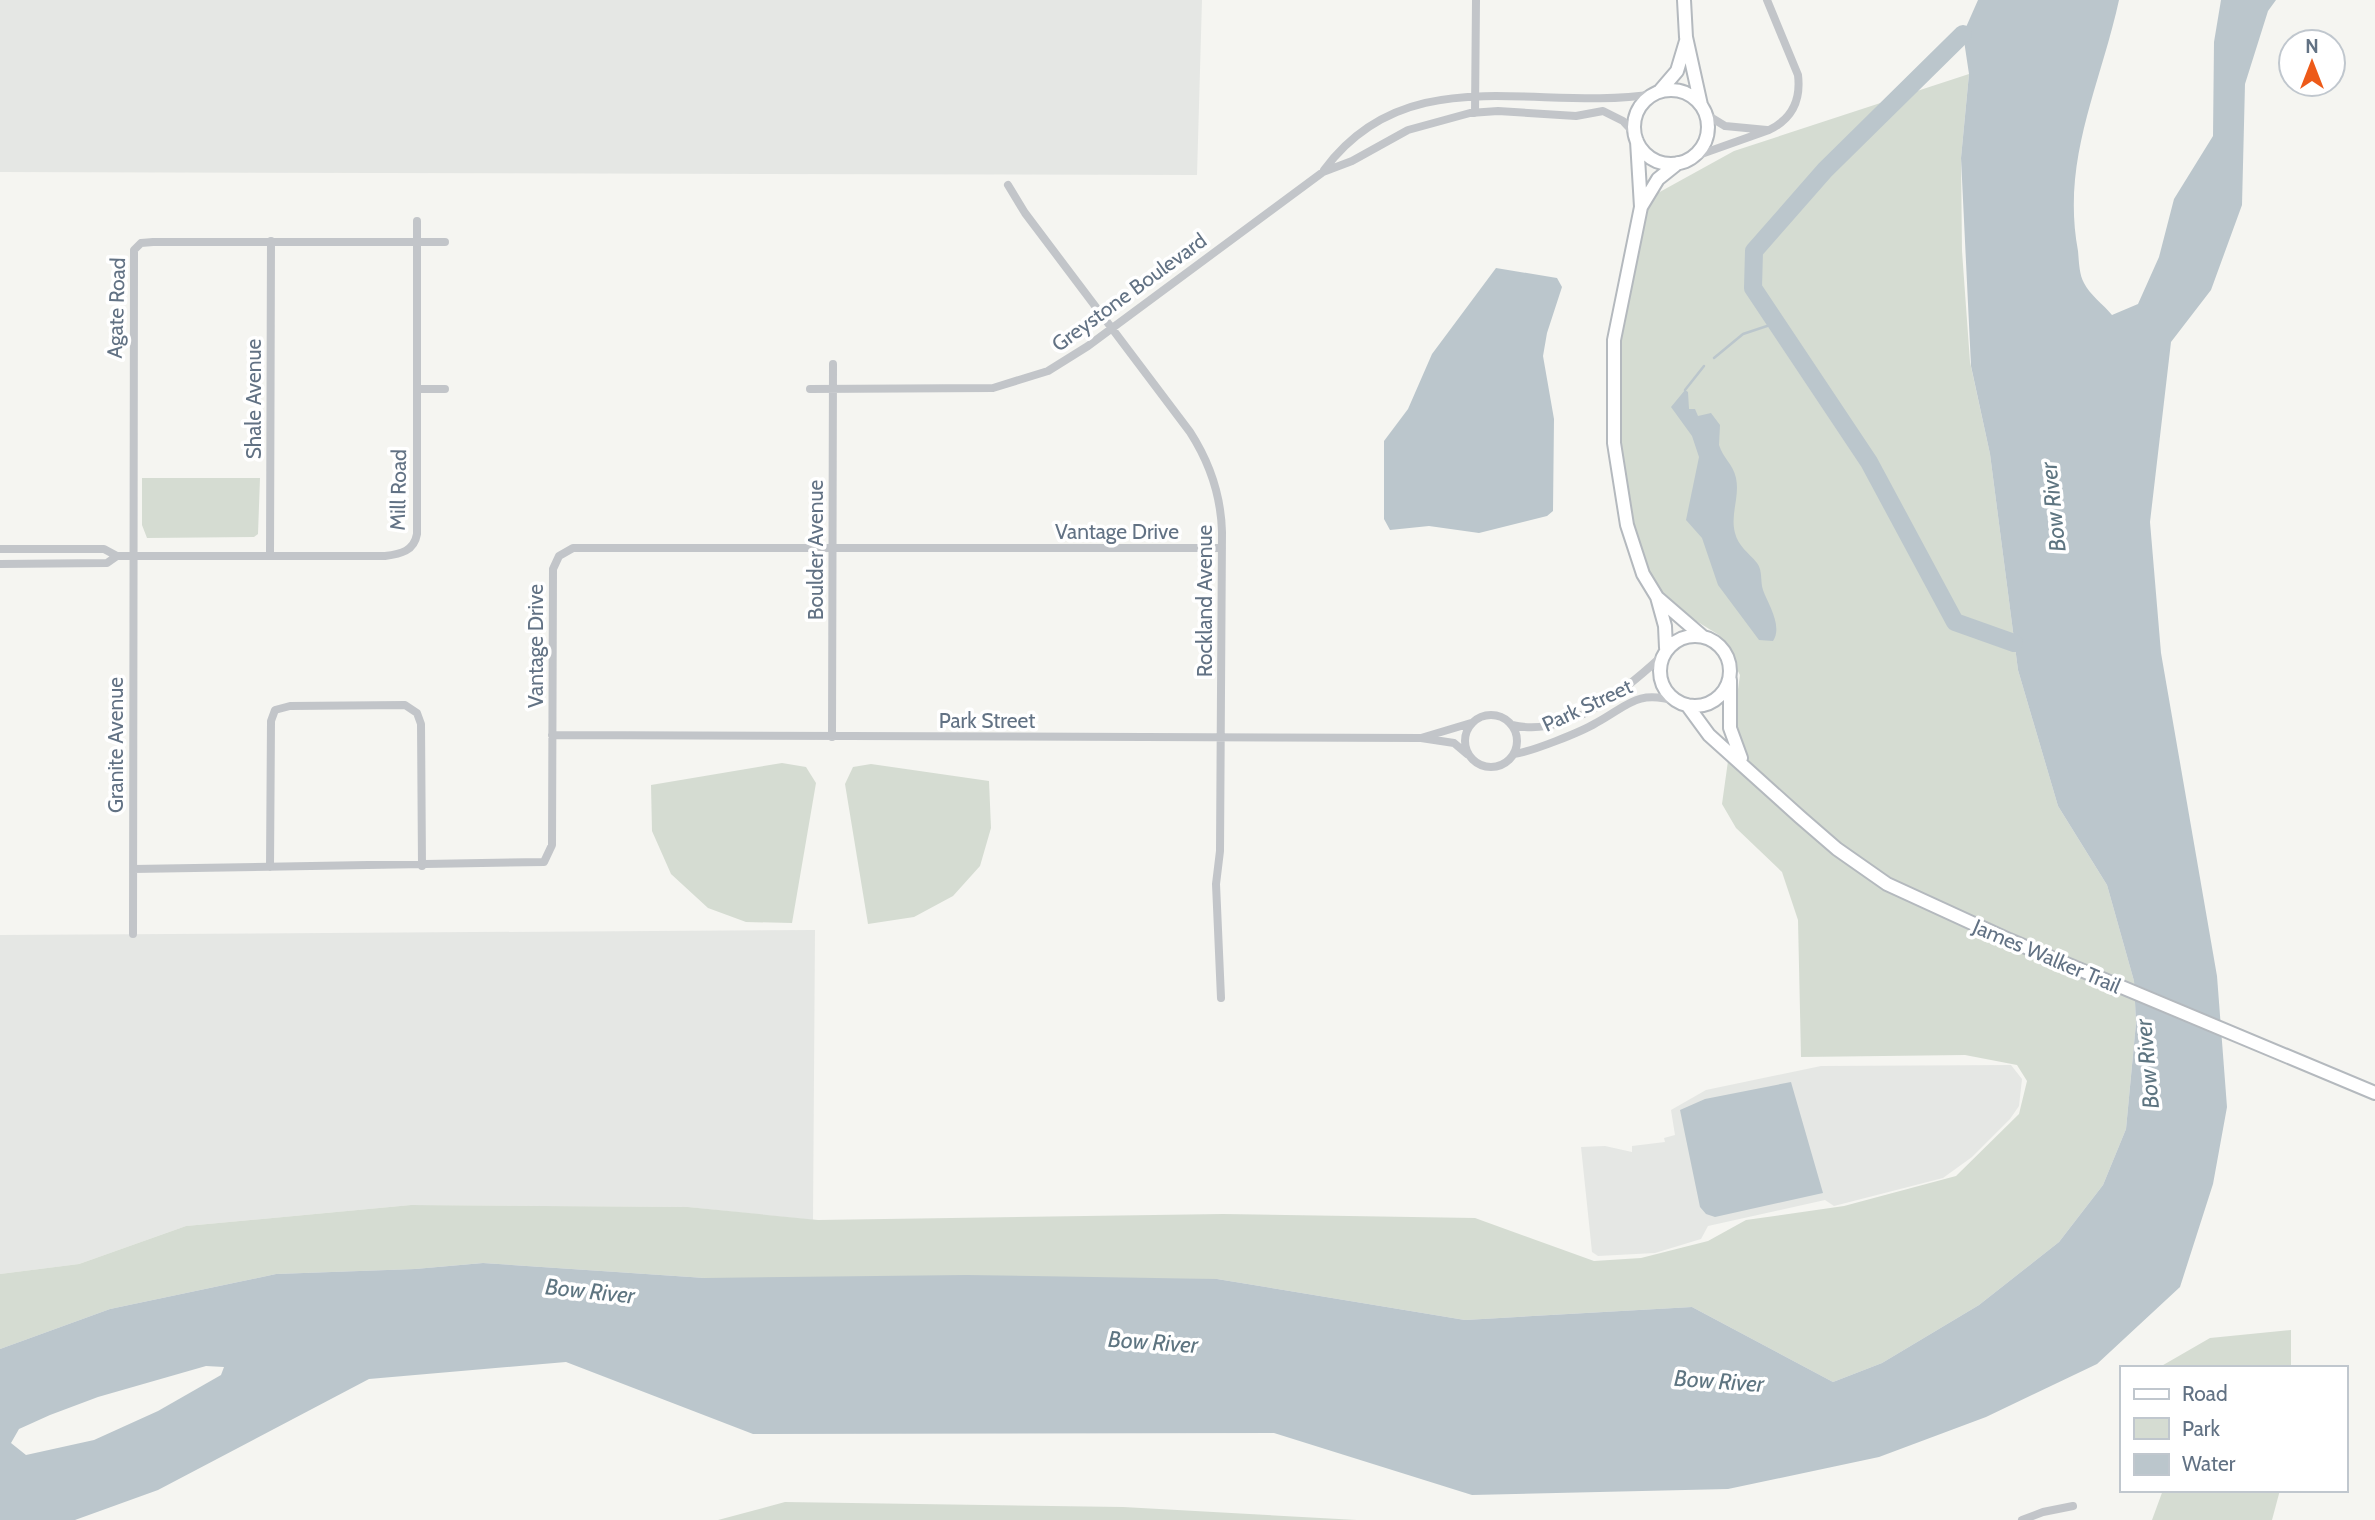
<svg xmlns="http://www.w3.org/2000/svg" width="2375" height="1520" font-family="Cabin,sans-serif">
<rect width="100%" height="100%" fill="#f5f5f1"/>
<path fill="#e5e7e4" d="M0 0H1202L1197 175 0 172Z
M815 930 813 1220 688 1207 411 1205 186 1226 79 1264 0 1274V935Z
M2011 1065 2022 1079 2019 1106 2010 1119 1972 1157 1943 1178 1834 1206 1825 1200 1708 1226 1701 1239 1655 1253 1598 1256 1592 1252 1581 1147 1605 1146 1632 1152V1146L1665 1142 1664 1138 1675 1135 1671 1110 1706 1090 1821 1066Z"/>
<path fill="#d5dcd2" d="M1969 74 1961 158 1962 251 1970 362 1990 454 2018 670 2058 806 2107 885 2134 981 2136 1023 2126 1129 2103 1185 2059 1242 1979 1305 1882 1363 1833 1382 1692 1307 1465 1320 1217 1279 705 1278 483 1263 415 1269 276 1274 110 1309 0 1349V1274L79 1264 186 1226 411 1205 688 1207 818 1220 1223 1214 1475 1218 1594 1261 1641 1258 1708 1241 1746 1220 1844 1206 1956 1176 2019 1114 2027 1081 2017 1065 1965 1055 1801 1057 1798 920 1782 872 1736 828 1722 804 1740 675 1719 635 1657 597 1627 525 1612 374 1647 199 1734 151Z
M142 478H260L258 534 254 537 147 538 142 525Z
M782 763 806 767 816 783 792 923 746 922 708 908 671 874 652 831 651 785Z
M871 764 989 781 991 828 980 866 953 896 914 917 868 924 845 784 853 767Z
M2291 1330V1368H2158L2210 1338Z
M2163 1490H2280L2272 1520H2152Z
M785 1502 1123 1507 1357 1520H718Z"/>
<path fill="#bbc6cc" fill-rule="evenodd" d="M1978 0H2119C2100 87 2061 160 2078 251 2079 261 2079 274 2084 283 2089 294 2104 305 2112 315L2138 304 2159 257 2174 199 2213 136 2214 42 2221 0H2276L2268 11 2245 84 2242 205 2211 290 2171 342 2150 522 2161 653 2217 976 2227 1107 2213 1184 2180 1287 2097 1364 1986 1417 1879 1457 1728 1489 1472 1495 1274 1433 753 1434 566 1362 369 1379 158 1490 75 1520H0V1349L110 1309 276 1274 415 1269 483 1263 705 1278 967 1275 1217 1279 1465 1320 1692 1307 1833 1382 1882 1363 1979 1305 2059 1242 2103 1185 2126 1129 2136 1023 2134 981 2107 885 2058 806 2018 670 1990 454 1971 366 1961 158 1969 74 1963 34ZM206 1366 224 1367 221 1375 158 1411 94 1440 26 1455 11 1443 19 1429 50 1415 98 1397Z
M1496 268 1557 278 1562 287 1547 333 1543 356 1554 419 1553 511 1547 516 1479 533 1429 526 1390 530 1384 519V441L1408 409 1432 354Z
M1685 390 1688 392 1689 409H1695L1698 416 1711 413 1720 425 1719 445C1723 458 1733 464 1736 478 1740 497 1730 514 1735 533 1738 546 1749 553 1757 563 1763 571 1760 581 1763 590 1768 604 1783 626 1773 641L1759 640 1718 585 1702 538 1686 520 1699 457 1692 436 1671 407Z
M1791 1082 1823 1193 1715 1217 1706 1214 1700 1207 1680 1110 1705 1099Z"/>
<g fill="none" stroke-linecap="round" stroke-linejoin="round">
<path stroke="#bbc6cc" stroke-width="2.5" d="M1714 358 1743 334 1776 323
M1685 390 1704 366"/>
<path stroke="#bbc6cc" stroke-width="18" d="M1963 34 1825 170 1754 251 1753 288 1869 462 1955 622 2014 643"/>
<g stroke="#b4b9be" stroke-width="16">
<path id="secondary" d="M1684 0 1686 37 1701 105
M1634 127a37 37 0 1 1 74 0a37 37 0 1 1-74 0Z
M1659 92 1677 71 1686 41
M1637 141 1641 207 1614 340V443L1627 525 1643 574 1657 597 1665 626 1666 648
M1641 207 1658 179 1678 163
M1658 598 1702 636
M1660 671a35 35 0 1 1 70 0a35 35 0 1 1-70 0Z
M1730 680V728L1741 758
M1687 705 1709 735 1800 817 1837 849 1887 884 2009 940 2375 1093"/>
</g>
<path stroke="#c2c5c9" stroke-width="8" d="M1475 113 1476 0
M1707 115 1725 126 1767 130
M1693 157 1769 130C1792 119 1801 100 1798 75L1767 0
M1324 170C1408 56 1539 113 1654 94
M1008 185 1025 213 1190 432C1210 463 1221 496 1222 532L1220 851 1216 884 1221 998
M417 389H445
M810 389 993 388 1048 371 1088 346 1323 172 1352 161 1408 130 1470 113 1498 111 1576 116 1603 111 1623 121 1636 135
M0 549H104L117 556H385C401 554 414 551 417 534V221
M270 556 271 241
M0 564 107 563 117 556
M1465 741a26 26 0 1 1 52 0a26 26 0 1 1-52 0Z
M1512 725C1568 738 1623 692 1662 656
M552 735 1421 738
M832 737 833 364
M1467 754 1454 743 1421 738 1471 723
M1514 754C1531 752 1581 732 1596 723 1629 705 1636 690 1676 701
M270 867 271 721 275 710 290 706 405 705 417 713 421 724 422 866
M133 869 544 862 552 845 553 569 559 556 573 548H1222
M133 934 134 250 141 243 153 242H445
M2022 1520 2043 1512 2073 1506"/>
<use href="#secondary" stroke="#fff" stroke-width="12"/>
</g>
<g text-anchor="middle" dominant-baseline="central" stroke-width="7" stroke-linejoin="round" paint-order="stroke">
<g font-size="21" fill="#627284" stroke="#fff">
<text transform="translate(1129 292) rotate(-36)">Greystone Boulevard</text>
<text transform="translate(116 308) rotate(-88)">Agate Road</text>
<text transform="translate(253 399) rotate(-90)">Shale Avenue</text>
<text transform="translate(398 490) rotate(-89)">Mill Road</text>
<text x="1117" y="531">Vantage Drive</text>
<text transform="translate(815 550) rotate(-90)">Boulder Avenue</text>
<text transform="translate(1204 601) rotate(-90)">Rockland Avenue</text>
<text transform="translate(535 646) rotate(-90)">Vantage Drive</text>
<text transform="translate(1587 705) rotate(-25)">Park Street</text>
<text x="987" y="720">Park Street</text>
<text transform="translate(115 745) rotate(-90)">Granite Avenue</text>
<text transform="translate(2047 956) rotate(23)">James Walker Trail</text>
</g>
<g font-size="23" font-style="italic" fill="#5e7581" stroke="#fff">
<text transform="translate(2053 507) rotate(-96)">Bow River</text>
<text transform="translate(2147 1064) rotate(-95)">Bow River</text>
<text transform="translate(590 1291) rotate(6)">Bow River</text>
<text transform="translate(1153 1342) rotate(4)">Bow River</text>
<text transform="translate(1719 1381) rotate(4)">Bow River</text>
</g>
</g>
<rect x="2120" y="1366" width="228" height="126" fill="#ffffff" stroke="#c0c7ce" stroke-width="2"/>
<rect x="2134" y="1389" width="35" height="10" fill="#ffffff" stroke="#c0c7ce" stroke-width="2"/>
<text x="2182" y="1401" font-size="21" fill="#627284">Road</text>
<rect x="2134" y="1418" width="35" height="21" fill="#d5dcd2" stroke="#c0c7ce" stroke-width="2"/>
<text x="2182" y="1436" font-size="21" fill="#627284">Park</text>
<rect x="2134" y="1454" width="35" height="21" fill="#bbc6cc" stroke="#c0c7ce" stroke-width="2"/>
<text x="2182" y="1471" font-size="21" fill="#627284">Water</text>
<g transform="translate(2312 63)"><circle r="33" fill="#ffffff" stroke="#c0c7ce" stroke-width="2"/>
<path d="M0-5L12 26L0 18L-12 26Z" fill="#ed5a19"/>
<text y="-10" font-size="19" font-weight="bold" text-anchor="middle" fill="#627284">N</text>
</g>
</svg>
